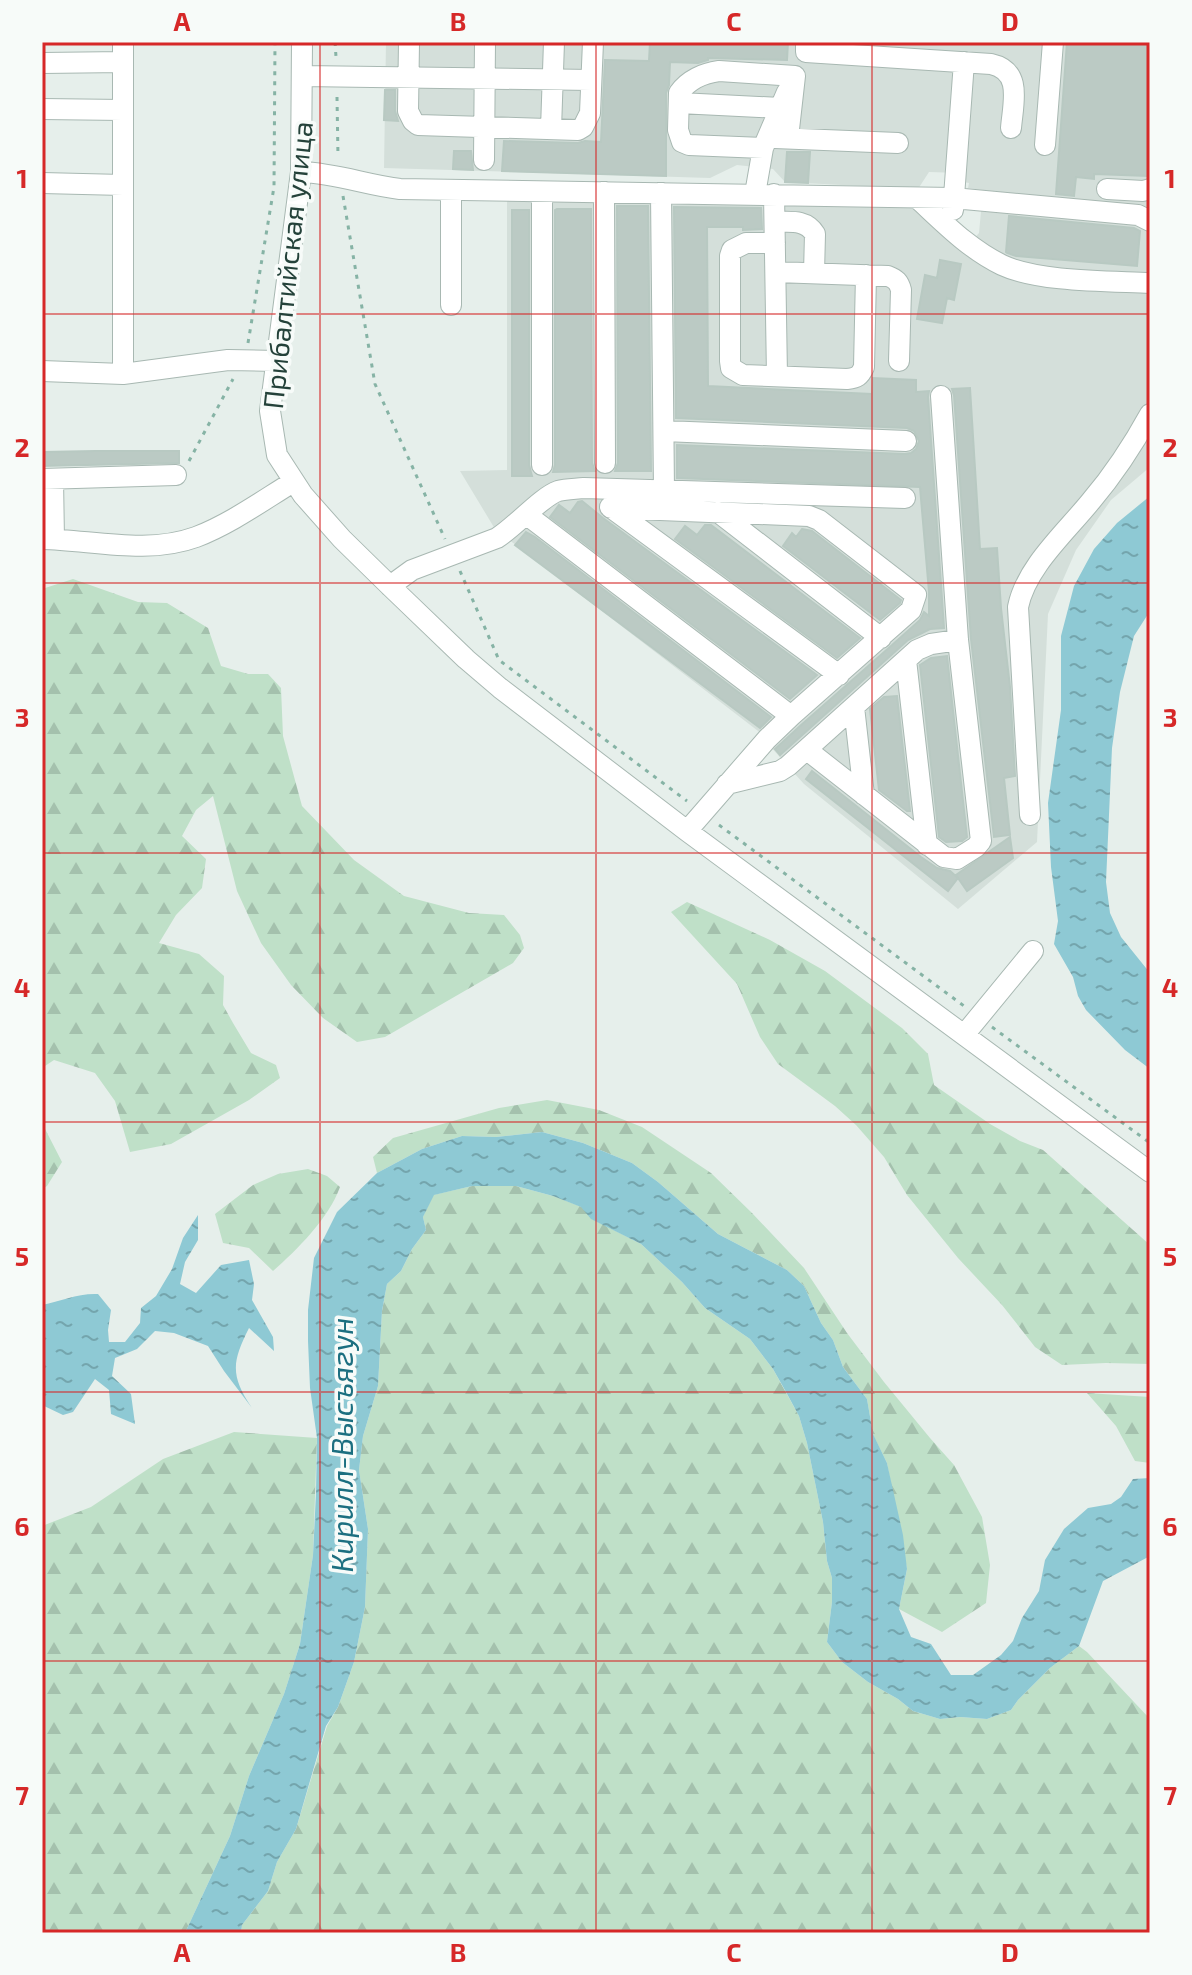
<svg xmlns="http://www.w3.org/2000/svg" width="1192" height="1975" font-family="'Exo 2',sans-serif">
<defs>
<pattern id="forest-firs" width="22" height="20" patternUnits="userSpaceOnUse" patternTransform="scale(2)"><rect width="22" height="20" fill="#bfe0c8"/><path d="M5 1l3.5 6h-7zM16 11l3.5 6h-7z" fill="#a4c1ad"/></pattern>
<pattern id="water-ripples" width="26" height="14" patternUnits="userSpaceOnUse" patternTransform="scale(2)"><rect width="26" height="14" fill="#8ec9d4"/><path d="M2 4q2-2 4 0t4 0M15 11q2-2 4 0t4 0" fill="none" stroke="#74a5ad"/></pattern>
</defs>
<rect width="100%" height="100%" fill="#e6efeb"/>
<path fill="#d4dfda" d="M386 42H1150V467L1111 500 1076 550 1048 614 1037 842 958 909 804 784 769 745 762 734 495 529 460 471 507 470V201L917 204 965 249 979 233 983 190 968 188 969 183 964 182 960 173 929 172 918 189 785 182 773 169 737 165 710 178 384 168Z"/>
<path fill="url(#forest-firs)" d="M73 579 138 602 167 603 208 628 221 666 248 674H268L281 688 283 736 302 806 354 860 404 896 469 913 504 915 520 935 524 948 513 963 385 1037 357 1042 323 1018 291 985 261 943 237 891 213 796 196 810 182 836 206 859 202 888 176 915 159 943 199 954 224 976 223 1005 233 1023 251 1053 276 1065 280 1078 249 1100 171 1144 130 1152 115 1101 95 1073 54 1060 42 1068V589Z
M687 902 770 940 825 971 902 1028 928 1054 934 1085 990 1124 1020 1141 1043 1150 1150 1245V1364L1106 1363 1062 1365 1035 1347 1002 1305 958 1258 907 1195 884 1157 856 1125 835 1106 778 1064 760 1037 737 984 671 912Z
M547 1100 599 1110 642 1127 711 1173 752 1213 804 1268 847 1333 884 1382 930 1438 954 1465 982 1517 990 1565 986 1603 942 1632 899 1609 907 1569 887 1463 873 1435 867 1399 843 1367 833 1340 821 1323 804 1286 787 1270 718 1234 658 1182 632 1163 583 1143 542 1132 496 1137 462 1136 422 1149 377 1173 373 1157 393 1138 499 1108Z
M42 1123 62 1162 47 1186 42 1189Z
M308 1169 327 1176 340 1187C329 1218 297 1250 273 1271L249 1248 223 1243 215 1214 253 1185 278 1174Z
M472 1186H516L553 1196 582 1207 592 1219 641 1244 682 1282 705 1308 750 1339 773 1369 799 1416 807 1443 823 1522 827 1561 832 1578V1602L827 1642 842 1662 868 1682 898 1699 913 1711 940 1719 960 1717 987 1719 1011 1710 1018 1700 1050 1668 1079 1646 1087 1652 1150 1719V1933H241L242 1925 268 1891 277 1862 296 1829 327 1726 338 1707 354 1662 365 1607 368 1529 359 1470 363 1436 378 1386 382 1311 387 1284 401 1271 412 1249 426 1230 423 1217 433 1195Z
M1087 1393 1150 1397V1463L1135 1461 1116 1426Z
M234 1432 317 1438 313 1555 300 1644 284 1694 249 1776 230 1836 185 1933H42V1526L91 1507 163 1459Z"/>
<path fill="url(#water-ripples)" d="M1150 496V611L1134 636 1120 692 1112 748 1106 882 1110 913 1121 937 1150 973V1069L1125 1050 1086 1010 1078 996 1073 977 1054 944 1058 921 1051 867 1048 803 1061 710V636L1074 586 1094 549 1117 523Z
M542 1132 583 1143 632 1163 658 1182 718 1234 787 1270 804 1286 821 1323 833 1340 843 1367 867 1399 873 1434 887 1463 903 1535 907 1569 899 1609 911 1637 931 1644 951 1675H973L1001 1655 1013 1641 1022 1618 1039 1591 1045 1560 1064 1529 1088 1508 1111 1504 1121 1497 1133 1479 1150 1478V1556L1103 1581 1079 1646 1050 1668 1018 1700 1011 1710 987 1719 960 1717 940 1719 913 1711 898 1699 868 1682 842 1662 827 1642 832 1602V1578L827 1561 823 1522 807 1443 799 1416 786 1392 773 1369 750 1339 705 1308 682 1282 641 1244 591 1219 581 1207 553 1196 516 1186H472L434 1195 423 1217 426 1230 412 1249 401 1271 387 1284 382 1311 378 1386 363 1436 359 1470 368 1529 365 1607 354 1662 338 1707 326 1726 296 1829 277 1862 268 1891 242 1925 241 1933H185L230 1836 249 1776 284 1694 300 1644 313 1555 316 1493 317 1438 310 1388 308 1341V1310L314 1258 337 1212 377 1173 422 1149 462 1136 496 1137Z
M198 1215V1240L185 1262 180 1284 196 1293 221 1265 249 1260 254 1284 252 1300 273 1337 274 1351 249 1328C232 1362 230 1375 252 1408L224 1371 208 1346 174 1333 155 1331 137 1349 115 1358 112 1376 131 1394 135 1424 111 1414 109 1390 95 1379 73 1412 63 1415 42 1405V1305C61 1301 78 1293 98 1294L111 1310 108 1330 109 1342H125L140 1323 141 1308 156 1296 172 1269 183 1238Z"/>
<path fill="#bbcac4" stroke="#b8c9c2" stroke-width="2" d="M650 42H788L787 60 708 58V60L698 63 670 62 669 85 666 93V176L502 171 504 141 578 143 585 141 601 142 605 60 649 61Z
M1067 42H1150L1148 176 1094 174V179L1076 177 1074 196 1056 194Z
M385 90H395V111L398 121 384 120Z
M454 151H471L473 170 453 169Z
M787 152H810L808 183 785 182Z
M617 206H648L651 471H615L618 463Z
M674 207 761 208 762 229 743 230V227H707L708 386 872 394 873 378 916 380V392L929 391 928 397 944 628 930 629 908 640 780 755 775 749 800 726 891 646 920 620 924 612 929 616V592L920 487 677 478V445L905 454 911 453 916 449 919 441 914 431 907 428 676 418Z
M557 209H591L592 463 595 471 553 472 555 465V210Z
M512 210H529V465L532 476H512Z
M1009 216 1134 228 1140 231 1137 266 1016 256 1007 253 1006 252Z
M940 260 961 264 954 300 947 298 942 323 917 319 925 275 937 278Z
M970 388 980 549 997 548 1001 608 1010 687 1015 776 1004 778 1010 835 994 837 971 639 954 395 952 389Z
M95 451H179V463L42 466V452Z
M582 501 603 518 817 675 790 699 550 517 559 505 570 513 578 502Z
M705 525H711L860 638 837 658 675 539 685 526 697 535Z
M802 529 812 531 901 600 900 603 880 620 783 546 792 533 796 537Z
M526 532 535 537 771 717 760 728 515 545Z
M947 656 967 837 962 841 946 842 939 837 920 665 931 658Z
M897 696 910 811H907L879 790 870 709 884 697Z
M812 771 921 857 937 868 950 871 958 878 956 875 1010 837 1013 858 967 891 958 878 948 891 806 779Z"/>
<g fill="none" stroke-linecap="round" stroke-linejoin="round">
<g stroke="#a8b8b2" stroke-width="22">
<path id="minor" d="M123 42V374
M302 42 301 172 270 411 277 455 303 495 342 539 390 586 466 659 500 688 687 831 1150 1172
M409 42 408 111 413 121 418 125 578 130 583 127 590 113 593 42
M806 42V52L991 64C1023 71 1013 103 1011 128
M42 63 123 62
M303 76 591 80
M679 103 780 108
M42 109 123 110
M551 129 554 42
M775 138 898 143
M1045 145 1053 42
M763 148 689 145 682 142 678 130 679 93C688 80 704 73 719 71L795 76 788 138
M484 160 485 42
M301 172C335 173 367 185 400 189L953 198 1138 215 1150 221
M42 183 123 185
M1107 189 1143 191 1150 189
M451 190V305
M604 192 605 463
M661 193 664 490
M755 194 763 148 787 92
M774 194 777 376
M918 199C944 223 969 249 1002 265 1038 282 1109 281 1150 283
M953 210 964 62
M775 222C790 222 806 219 815 234L814 273
M775 243H746L732 250 730 256V361L731 368 743 375 847 379C857 378 860 376 864 367L866 275
M776 272 888 276C896 279 899 282 901 290L899 361
M42 371 123 374 228 360 276 361
M664 431 906 441
M542 465V192
M42 479 176 475
M53 479 54 539
M610 507 839 675
M611 508 809 516 819 520 916 595 911 610 791 716 767 739 687 831
M718 512 881 638
M527 515 791 716
M42 539C92 540 147 555 196 537 230 524 262 501 293 482
M390 586 412 570 497 538C515 527 541 497 558 491 566 489 575 489 584 488L905 498
M906 660 927 845
M854 707 864 795
M807 750 944 857 957 859 976 847 981 841 958 640 941 396
M727 784 780 771 788 766 917 650 931 644 958 640
M1030 815 1018 607C1026 567 1066 532 1091 501 1114 474 1133 445 1150 414
M964 1035 1033 951"/>
</g>
<path stroke="#86b3a5" stroke-width="3" stroke-dasharray="4 6" stroke-linecap="butt" d="M335 42 336 57
M337 97 338 157
M343 196 375 384 445 539
M248 343 274 187 275 42
M189 461 233 379
M460 571 499 660 687 801
M719 825 964 1006
M992 1027 1150 1143"/>
<use href="#minor" stroke="#fff" stroke-width="20"/>
</g>
<path fill="none" stroke="#d62828" stroke-width="2" stroke-opacity="0.55" d="M320 42V1933M596 42V1933M872 42V1933M42 314H1150M42 583H1150M42 853H1150M42 1122H1150M42 1392H1150M42 1661H1150"/>
<g text-anchor="middle" dominant-baseline="central" stroke-width="7" stroke-linejoin="round" paint-order="stroke">
<g font-size="28" fill="#24423a" stroke="#f7fbf9">
<text transform="translate(287 265) rotate(-84)">Прибалтийская улица</text>
</g>
<g font-size="30" font-style="italic" fill="#1c6f80" stroke="#f7fbf9">
<text transform="translate(341 1445) rotate(-90)">Кирилл-Высъягун</text>
</g>
</g>
<rect width="1192" height="1975" fill="none" stroke="#f7fbf9" stroke-width="88"/>
<rect x="44" y="44" width="1104" height="1887" fill="none" stroke="#d62828" stroke-width="3"/>
<g font-size="26" text-anchor="middle" font-weight="bold" fill="#d62828">
<text x="182" y="31">A</text>
<text x="458" y="31">B</text>
<text x="734" y="31">C</text>
<text x="1010" y="31">D</text>
<text x="22" y="188">1</text>
<text x="1170" y="188">1</text>
<text x="22" y="457">2</text>
<text x="1170" y="457">2</text>
<text x="22" y="727">3</text>
<text x="1170" y="727">3</text>
<text x="22" y="997">4</text>
<text x="1170" y="997">4</text>
<text x="22" y="1266">5</text>
<text x="1170" y="1266">5</text>
<text x="22" y="1536">6</text>
<text x="1170" y="1536">6</text>
<text x="22" y="1805">7</text>
<text x="1170" y="1805">7</text>
<text x="182" y="1962">A</text>
<text x="458" y="1962">B</text>
<text x="734" y="1962">C</text>
<text x="1010" y="1962">D</text>
</g>
</svg>
